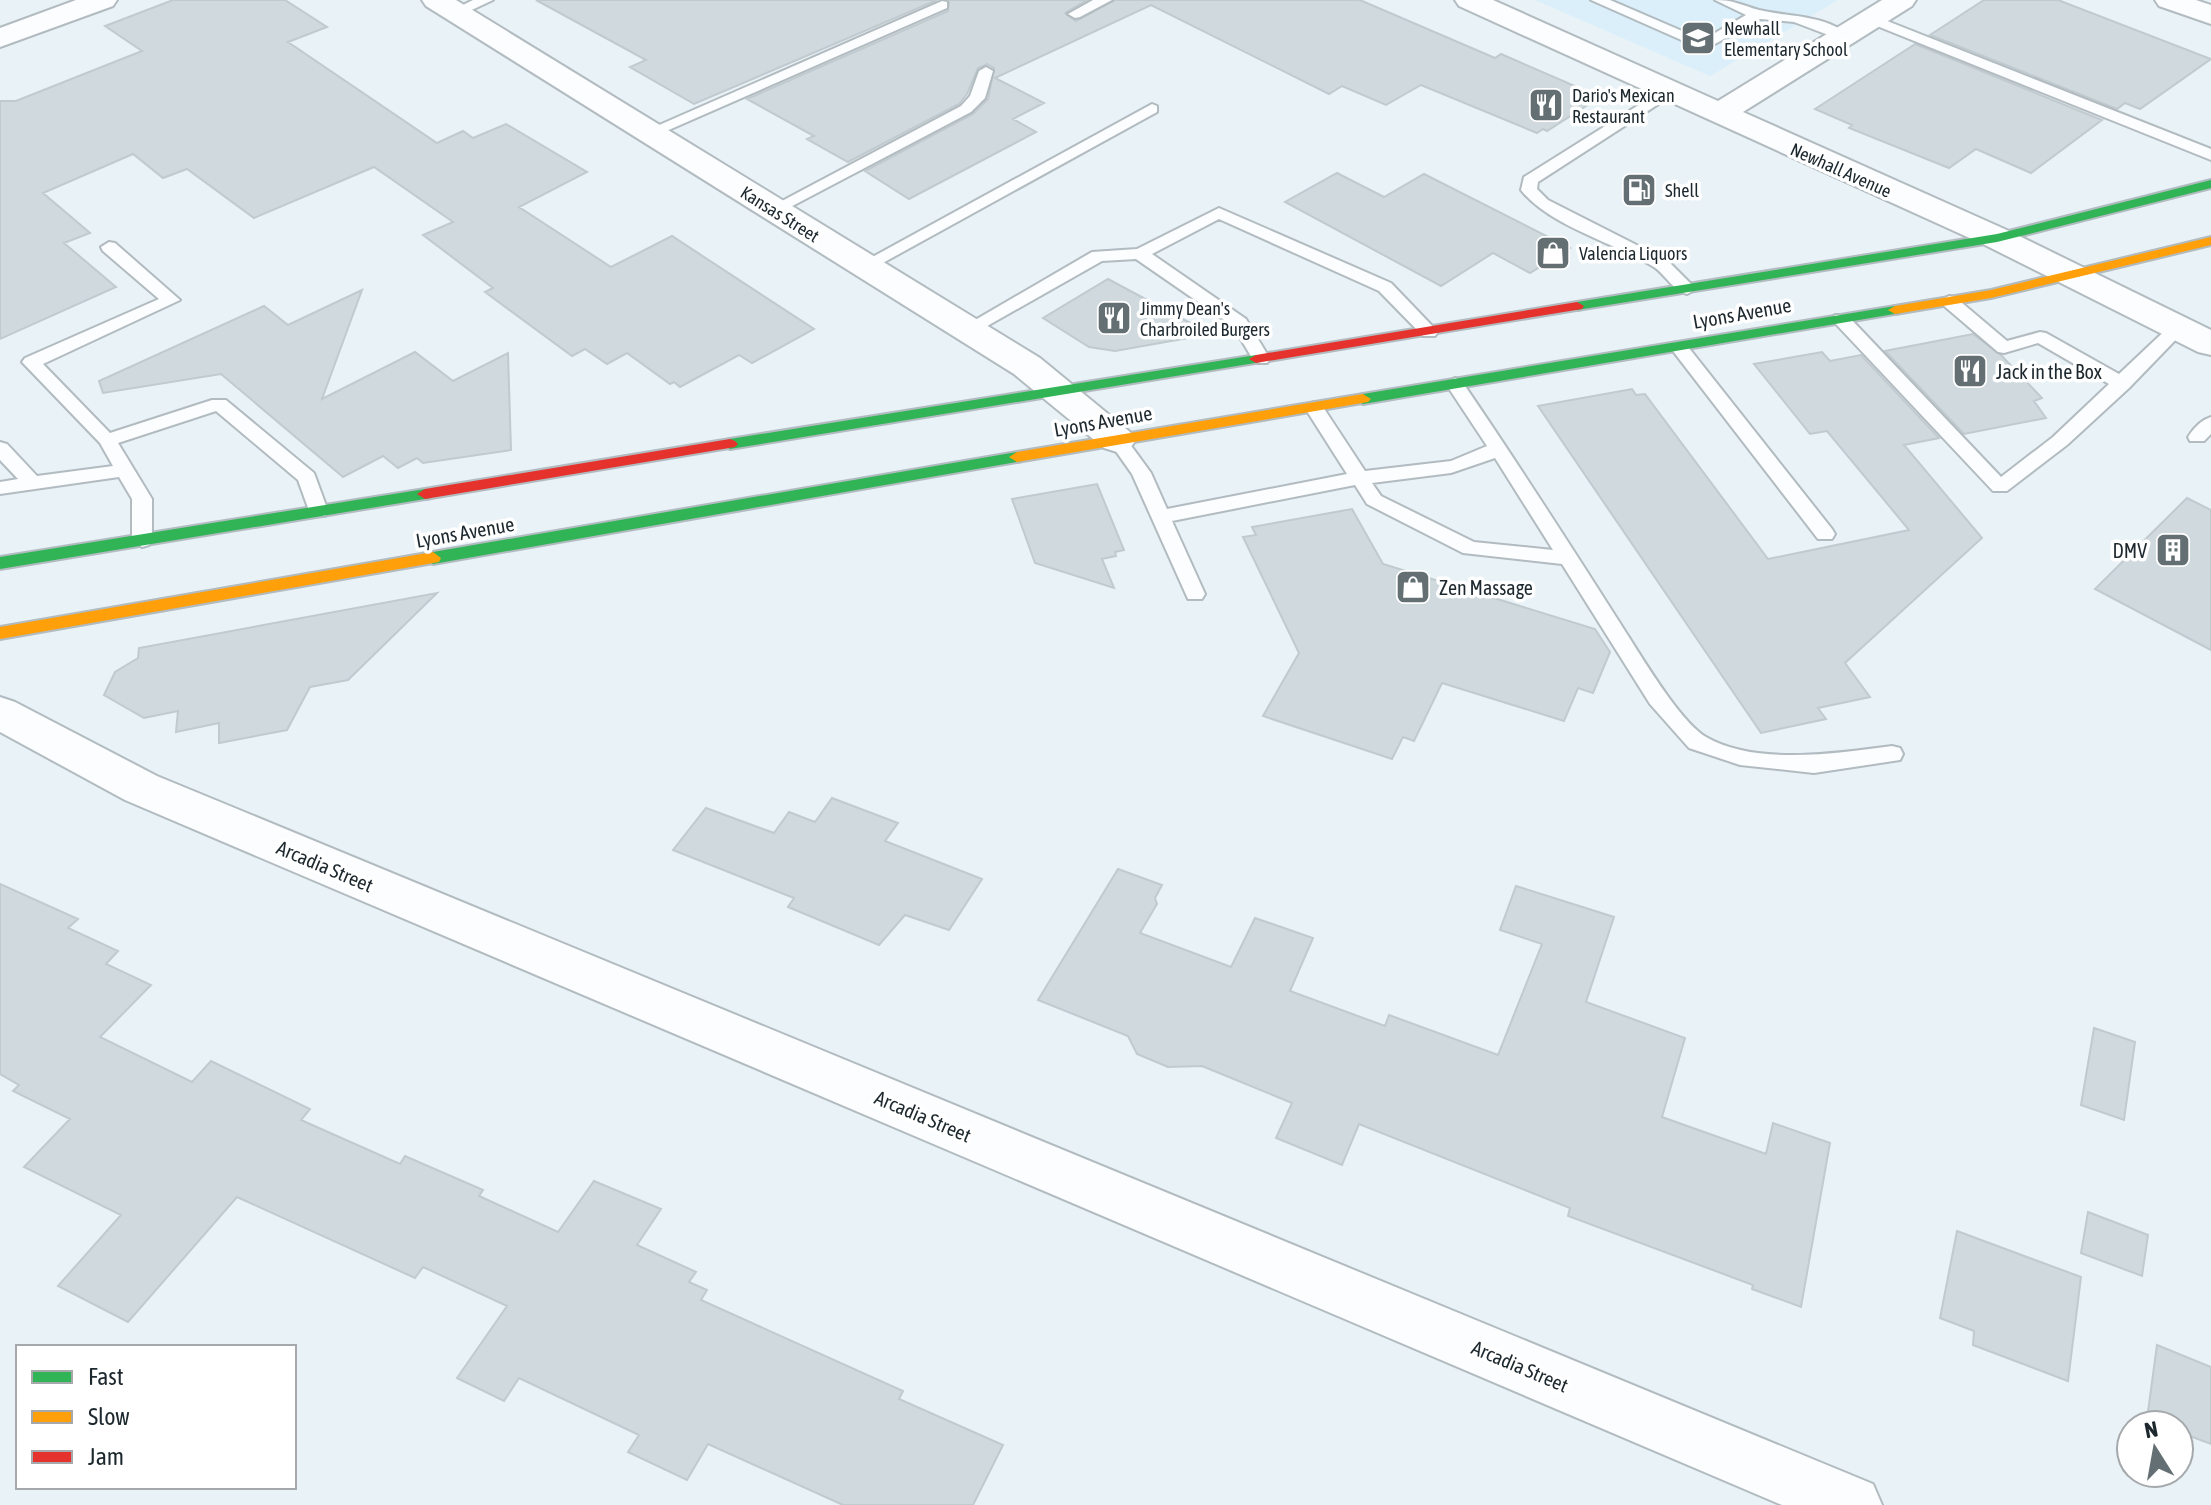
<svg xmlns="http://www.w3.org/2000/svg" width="2211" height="1505" font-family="'Asap Condensed',sans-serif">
<rect width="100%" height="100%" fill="#e8f2f7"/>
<path fill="#daeffa" d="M1535 0H1838L1710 76Z"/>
<path fill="#cfd9de" stroke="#c0cacf" stroke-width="2" d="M173 0H285L327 27 288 42 437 143 463 131 473 138 506 124 587 172 519 207 611 267 672 236 814 329 752 363 739 355 680 387 674 382 670 384 627 353 607 364 585 349 572 356 485 292 493 288 423 235 453 222 374 167 254 218 187 169 163 178 133 154 43 193 90 233 64 243 116 287 0 339V101H16L142 51 105 26Z
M536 0H937L694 104 630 67 646 60Z
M949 0H1087L1065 13 1076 21 1115 0H1360L1495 58 1501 54 1600 97 1547 131 1543 129 1537 133 1421 85 1386 105 1342 86 1329 94 1151 5 995 78 1044 103 1013 119 1036 132 909 199 865 171 973 114 988 99 994 68 987 64 978 68 967 94 959 104 848 162 807 139 814 136 747 99 948 11Z
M1984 0H2058L2211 59 2140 109 2125 103 2117 109 1930 35Z
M1915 44 2102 120 2031 173 1976 149 1949 168 1849 128 1852 125 1815 109Z
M1337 173 1384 197 1424 174 1570 248 1530 273 1493 253 1441 286 1285 202Z
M1108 279 1211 334 1115 351 1089 347 1043 318Z
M362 290 322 399 415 352 453 381 508 353 511 450 423 463 417 458 398 468 383 456 343 477 221 374 103 393 99 381 264 306 288 325Z
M1973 334 2001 355 2042 398 2034 401 2046 418 1964 434 1885 351Z
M1822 352 1830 361 1861 355 1939 438 1904 445 1982 538 1845 663 1870 697 1818 708 1826 719 1761 733 1538 406 1632 389 1636 395 1645 394 1768 559 1909 530 1827 431 1810 434 1754 364Z
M1097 484 1124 550 1115 552 1116 556 1102 559 1114 588 1035 563 1012 499Z
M2187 498 2211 510V650L2095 589Z
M1352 509 1383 564 1595 629 1610 652 1593 693 1578 688 1564 721 1442 683 1414 741 1403 737 1392 759 1263 716 1299 653 1243 537 1256 535 1252 527Z
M437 593 348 680 310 687 287 730 219 743V723L176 732 178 711 144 718 104 695 115 672 138 658 139 648Z
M832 798 898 823 885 841 982 879 949 930 905 915 879 945 788 907 794 898 673 850 706 808 774 833 789 812 815 822Z
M1118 869 1162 885 1155 898 1157 904 1140 933 1231 967 1255 918 1313 938 1290 991 1385 1026 1389 1015 1498 1055 1542 944 1500 930 1516 886 1614 917 1586 1002 1685 1038 1662 1117 1766 1154 1773 1123 1830 1143 1801 1307 1752 1289 1753 1285 1568 1216 1570 1208 1359 1124 1342 1165 1276 1138 1292 1103 1202 1066 1168 1067 1137 1054 1128 1036 1038 1000Z
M0 884 78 919 68 928 118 951 106 964 151 985 100 1037 192 1082 211 1061 310 1109 301 1120 400 1164 405 1156 483 1190 479 1196 558 1232 594 1181 661 1209 637 1245 696 1272 689 1282 707 1290 701 1300 903 1391 899 1399 1003 1445 973 1505H843L708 1444 687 1480 628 1452 639 1435 519 1378 504 1401 457 1378 507 1306 423 1267 415 1278 237 1197 128 1322 58 1286 121 1215 24 1167 70 1119 13 1091 19 1085 0 1074Z
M2094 1028 2135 1042 2124 1120 2081 1105Z
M2088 1212 2148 1235 2142 1276 2081 1253Z
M1957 1231 2081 1277 2068 1381 1973 1345 1974 1331 1940 1318Z
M2157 1345 2211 1367V1444L2179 1432V1425H2162L2147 1419Z"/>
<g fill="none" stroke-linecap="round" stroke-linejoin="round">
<g stroke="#b1bbc0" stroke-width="4">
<path id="lane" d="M473 0H493L461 15H451L449 12Z
M1093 0H1112L1080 17 1075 18 1068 14Z
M1591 0H1610L1703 40 1746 15 1715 0C1734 0 1741 5 1759 10 1788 17 1826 14 1851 37L1844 41 1794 22 1760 19 1704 50Z
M942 1 947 2V8L655 136H643L641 133Z
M1872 15 2211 149V160L1867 22 1865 19Z
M986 67 993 71 985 98 971 112 779 213H767L765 210 961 106 970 96 979 71Z
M1669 86 1674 88V94L1538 182 1537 189 1548 200 1668 261 1696 289 1687 294C1673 291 1666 275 1654 267 1615 243 1549 226 1521 190L1524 177Z
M1152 104 1157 106V112L870 270 864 271 856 266Z
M1219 208 1391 283 1438 332 1435 336H1423L1379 291 1219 219 1152 254 1246 319 1270 359 1267 363H1255L1233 326 1136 259 1102 261 973 334 967 335 958 330 1092 252 1137 249Z
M109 242 115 243 180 300 43 364 110 433 212 400H226L314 473 328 511 325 516H311L298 480 216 411 118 443 152 499V540L149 545 142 547 132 540V499L119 477 0 494V482L18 479 0 460V442L7 444 37 476 113 466 100 443 22 362 25 358 159 299 103 251 101 247Z
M1949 296 1955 297 2007 341 2040 332 2046 333 2119 374 2172 324 2178 323 2187 328 2129 388 2067 445 2007 491H1993L1835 323 1832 319 1835 315H1847L2001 477 2053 437 2109 384 2038 343 2004 353 1998 352 1943 305 1940 301Z
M1679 342 1685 343 1832 529 1835 534 1832 539H1818L1673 351 1670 347 1673 343Z
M1455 378 1461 380C1515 459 1567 540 1618 620 1637 649 1678 720 1706 737 1756 766 1838 753 1892 746L1900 748 1903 754 1900 760 1814 773 1740 765 1689 748 1650 704 1562 564 1463 553 1367 504 1355 485 1172 521 1205 594 1202 599H1188L1132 474 1108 440 1117 434 1124 436 1151 473 1167 509 1347 474 1305 408 1314 402 1321 404 1365 471 1451 461 1487 446 1446 384ZM1495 458 1553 550 1474 542 1381 496 1372 483 1451 473Z
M2211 417V434L2204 441H2190L2188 437C2193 429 2201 420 2211 417Z"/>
</g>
<g stroke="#b1bbc0" stroke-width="4">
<path id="street" d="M76 0H117L113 6 0 47V28Z
M422 0H456L1040 358 1130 432 1136 440 1130 448 1117 452 1104 448 1014 374 426 6Z
M1455 0H1493L1718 101 1882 0H1916L1912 6 1743 112 2009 231 2211 330V355L2198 352 1985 245 1459 6Z
M2155 0H2196L2211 5V24L2159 6Z
M0 697 15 702 157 776 1873 1484 1882 1505H1782L125 800 0 732Z"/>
</g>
<g stroke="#b1bbc0" stroke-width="4">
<path id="fast" d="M2211 180V188L1997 242 1577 310 1570 306 1577 302 1997 234Z
M1895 306 1900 307V313L1363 404 1355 399 1363 394Z
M1256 355 1261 356V362L730 449 722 444 730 439Z
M1017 452 1022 453 1025 457 1022 461 433 564 425 558 433 552Z
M425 489 431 490 433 494 431 498 0 569V557Z"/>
</g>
<g stroke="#b1bbc0" stroke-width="4">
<path id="slow" d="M2211 237V245L1991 298 1895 314 1888 310 1895 306 1991 290Z
M1363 394 1371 399 1368 402 1017 462 1009 457 1017 452Z
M433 552 441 558 439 562 0 639V627Z"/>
</g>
<g stroke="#b1bbc0" stroke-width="4">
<path id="jam" d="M1577 302 1584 306 1582 309 1256 363 1249 359 1256 355Z
M730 439 735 441 738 444 735 447 425 499 417 494 425 489Z"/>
</g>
<use href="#lane" fill="#fcfdfe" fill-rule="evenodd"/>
<use href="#street" fill="#fcfdfe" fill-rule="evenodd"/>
<use href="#fast" fill="#30b455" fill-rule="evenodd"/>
<use href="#slow" fill="#ff9f0a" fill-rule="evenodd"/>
<use href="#jam" fill="#e5322d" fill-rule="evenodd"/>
</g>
<defs>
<g id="school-square" transform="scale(1.8)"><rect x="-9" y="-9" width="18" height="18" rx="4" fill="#646f74" stroke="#fff"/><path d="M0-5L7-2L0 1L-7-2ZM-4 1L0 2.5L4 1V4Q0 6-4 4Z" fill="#fff"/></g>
<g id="restaurant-square" transform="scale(1.8)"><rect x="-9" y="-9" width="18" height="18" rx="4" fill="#646f74" stroke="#fff"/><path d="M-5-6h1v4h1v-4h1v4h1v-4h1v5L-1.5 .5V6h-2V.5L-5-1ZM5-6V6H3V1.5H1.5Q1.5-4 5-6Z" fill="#fff"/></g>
<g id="fuel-square" transform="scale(1.8)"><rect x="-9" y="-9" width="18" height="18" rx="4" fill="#646f74" stroke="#fff"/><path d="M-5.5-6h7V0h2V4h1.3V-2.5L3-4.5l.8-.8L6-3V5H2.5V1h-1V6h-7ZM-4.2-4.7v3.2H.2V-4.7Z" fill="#fff"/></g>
<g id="shop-square" transform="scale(1.8)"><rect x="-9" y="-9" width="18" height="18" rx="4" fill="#646f74" stroke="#fff"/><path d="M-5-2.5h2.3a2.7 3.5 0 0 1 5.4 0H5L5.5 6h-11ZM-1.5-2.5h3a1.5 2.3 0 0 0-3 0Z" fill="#fff"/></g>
<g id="building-square" transform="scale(1.8)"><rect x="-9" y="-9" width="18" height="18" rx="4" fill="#646f74" stroke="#fff"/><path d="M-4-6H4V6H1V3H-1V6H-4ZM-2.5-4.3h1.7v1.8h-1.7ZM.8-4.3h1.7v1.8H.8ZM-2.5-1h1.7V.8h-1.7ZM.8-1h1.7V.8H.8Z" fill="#fff"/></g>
</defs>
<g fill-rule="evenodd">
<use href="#school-square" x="1698" y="38"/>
<use href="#restaurant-square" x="1546" y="105"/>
<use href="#fuel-square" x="1639" y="190"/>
<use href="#shop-square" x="1553" y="253"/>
<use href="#restaurant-square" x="1114" y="318"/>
<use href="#restaurant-square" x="1970" y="371"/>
<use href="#building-square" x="2173" y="550"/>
<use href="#shop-square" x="1413" y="587"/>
</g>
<g text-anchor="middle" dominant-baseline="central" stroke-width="7" stroke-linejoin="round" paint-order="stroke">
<g font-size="18" fill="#1d282e" stroke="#fff" text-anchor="start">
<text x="1724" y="28">Newhall<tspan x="1724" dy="21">Elementary School</tspan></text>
<text x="1572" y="95">Dario's Mexican<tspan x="1572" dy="21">Restaurant</tspan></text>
<text x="1665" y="190">Shell</text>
<text x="1579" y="253">Valencia Liquors</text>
<text x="1140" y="308">Jimmy Dean's<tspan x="1140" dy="21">Charbroiled Burgers</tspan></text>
</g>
<g font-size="18" fill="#1d282e" stroke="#fff">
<text transform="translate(1841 170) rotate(24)">Newhall Avenue</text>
<text transform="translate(780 214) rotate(32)">Kansas Street</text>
</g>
<g font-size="20" fill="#1d282e" stroke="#fff">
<text transform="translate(1742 313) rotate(-10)">Lyons Avenue</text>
<text transform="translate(1103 421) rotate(-10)">Lyons Avenue</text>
<text transform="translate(465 532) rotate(-10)">Lyons Avenue</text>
<text transform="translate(325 866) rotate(23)">Arcadia Street</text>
<text transform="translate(923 1116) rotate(23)">Arcadia Street</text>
<text transform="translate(1520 1366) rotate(23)">Arcadia Street</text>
</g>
<g font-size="20" fill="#1d282e" stroke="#fff" text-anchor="start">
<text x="1996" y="371">Jack in the Box</text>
<text x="2147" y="550" text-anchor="end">DMV</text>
<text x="1439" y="587">Zen Massage</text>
</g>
</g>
<rect x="16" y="1345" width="280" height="144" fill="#ffffff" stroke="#a5a9ab" stroke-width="2"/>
<rect x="32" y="1371" width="40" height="12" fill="#30b455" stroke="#a5a9ab" stroke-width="2"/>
<text x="88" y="1385" font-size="24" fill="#1d282e">Fast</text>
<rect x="32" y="1411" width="40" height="12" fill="#ff9f0a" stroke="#a5a9ab" stroke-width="2"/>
<text x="88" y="1425" font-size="24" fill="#1d282e">Slow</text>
<rect x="32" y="1451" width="40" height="12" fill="#e5322d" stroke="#a5a9ab" stroke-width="2"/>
<text x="88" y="1465" font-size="24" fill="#1d282e">Jam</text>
<g transform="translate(2155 1449) rotate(349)"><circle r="38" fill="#ffffff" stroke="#a5a9ab" stroke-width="2"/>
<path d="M0-6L14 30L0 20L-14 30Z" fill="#646f74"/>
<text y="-12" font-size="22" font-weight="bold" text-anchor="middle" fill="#1d282e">N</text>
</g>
</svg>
